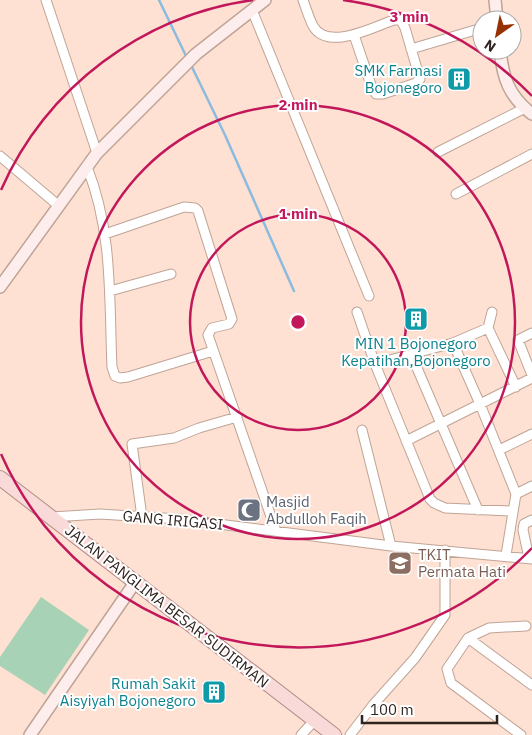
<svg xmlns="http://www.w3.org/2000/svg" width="532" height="735" font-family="'IBM Plex Sans',sans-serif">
<rect width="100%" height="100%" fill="#fee1d2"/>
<path fill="#a8d2b5" d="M41 597 89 630 45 695 0 666V657Z"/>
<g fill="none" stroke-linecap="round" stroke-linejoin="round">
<path stroke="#8bbbde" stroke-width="2.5" d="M159 0 187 58
M191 65 225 135 294 291"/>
<g stroke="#bfa496" stroke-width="11">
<path id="street" d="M46 0 97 153
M303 0C306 8 309 18 313 26 328 52 375 26 394 20H401L405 28 420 79 416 83 383 94H376L371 85 354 35
M252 10 369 296
M411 49 482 28
M438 152 525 108
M0 156 59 206
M87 167C113 232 109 298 112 367L115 376 120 378 128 377 213 351
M456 194 532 154
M105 234 184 207 195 208 198 211 232 319 229 324 212 328 208 335 276 531
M110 291 171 274
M357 312 375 364
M488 328 492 312
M532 333 518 340 532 375
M453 343 480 404 516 494 506 555
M411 354 478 510
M362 430 391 546
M406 441 532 378
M499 450 532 434
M516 494 532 486
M512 511 445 508 434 503 430 499 375 364 453 343 488 328 516 387
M52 517 100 514 179 519 391 546 532 559
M142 517 132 444 174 438 199 428 237 417
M529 558 523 530 524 524 532 520
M468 638 532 685
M301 735 315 720
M350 735 373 705 415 658 445 615V550
M521 735 451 683 447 669 468 638 489 628 526 626"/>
</g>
<g stroke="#bfa496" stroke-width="14">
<path id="secondary" d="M495 0 497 20
M500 50C503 79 509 96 532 114
M0 287 97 153 196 54 265 0
M30 735 136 581"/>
</g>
<g stroke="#b18b86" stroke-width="16">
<path id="primary" d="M0 478 334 735"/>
</g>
<use href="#street" stroke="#fff" stroke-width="9"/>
<use href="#secondary" stroke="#fdedec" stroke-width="11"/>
<use href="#primary" stroke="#fadad8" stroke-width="14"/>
</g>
<g fill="none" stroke="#c2185b" stroke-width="2.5">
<circle cx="298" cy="322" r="108"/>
<circle cx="298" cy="322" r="217"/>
<path d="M532 548A325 325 0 0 1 1 454M1 190A325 325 0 0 1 253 0M343 0A325 325 0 0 1 532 96"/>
</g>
<defs>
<g id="building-square" transform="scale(1.25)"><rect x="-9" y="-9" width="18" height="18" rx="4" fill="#0f9aa8" stroke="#fff"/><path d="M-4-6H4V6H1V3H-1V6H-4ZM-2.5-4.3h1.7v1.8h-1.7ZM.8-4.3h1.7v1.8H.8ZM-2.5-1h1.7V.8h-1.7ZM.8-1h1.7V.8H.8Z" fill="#fff"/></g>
<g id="mosque-square" transform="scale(1.25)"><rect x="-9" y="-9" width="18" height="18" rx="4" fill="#6b7280" stroke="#fff"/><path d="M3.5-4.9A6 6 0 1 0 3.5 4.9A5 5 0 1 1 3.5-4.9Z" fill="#fff"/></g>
<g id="school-square" transform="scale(1.25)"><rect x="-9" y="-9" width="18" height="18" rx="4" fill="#8d6e63" stroke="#fff"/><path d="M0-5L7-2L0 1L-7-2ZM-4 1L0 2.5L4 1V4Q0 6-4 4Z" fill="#fff"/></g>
</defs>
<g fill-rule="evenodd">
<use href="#building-square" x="459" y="79"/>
<use href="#building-square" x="416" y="319"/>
<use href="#mosque-square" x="249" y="510"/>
<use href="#school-square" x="400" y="563"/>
<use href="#building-square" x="214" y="692"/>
</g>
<g text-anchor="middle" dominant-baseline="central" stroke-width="4" stroke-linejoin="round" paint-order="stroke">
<g font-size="15" fill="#0d838f" stroke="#fff" text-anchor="end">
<text x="442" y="70">SMK Farmasi<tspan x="442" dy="17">Bojonegoro</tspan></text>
<text x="416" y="343" text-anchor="middle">MIN 1 Bojonegoro<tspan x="416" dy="17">Kepatihan,Bojonegoro</tspan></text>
<text x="196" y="683">Rumah Sakit<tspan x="196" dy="17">Aisyiyah Bojonegoro</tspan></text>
</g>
<g font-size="15" fill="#5b616d" stroke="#fff" text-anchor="start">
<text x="266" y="501">Masjid<tspan x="266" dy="17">Abdulloh Faqih</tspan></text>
</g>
<g font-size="15" fill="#2f241f" stroke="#fff">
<text transform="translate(173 520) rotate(5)">GANG IRIGASI</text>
<text transform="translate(167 606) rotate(38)">JALAN PANGLIMA BESAR SUDIRMAN</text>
</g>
<g font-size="15" fill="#785e54" stroke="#fff" text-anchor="start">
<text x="418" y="554">TKIT<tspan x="418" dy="17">Permata Hati</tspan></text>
</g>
</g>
<circle cx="298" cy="322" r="8" fill="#c2185b" stroke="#fff" stroke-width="2.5"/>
<g font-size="15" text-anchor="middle" font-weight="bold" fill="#c2185b" stroke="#fff" stroke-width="4" stroke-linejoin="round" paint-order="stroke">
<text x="409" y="22">3 min</text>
<text x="298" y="110">2 min</text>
<text x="298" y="219">1 min</text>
</g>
<g transform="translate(497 35) rotate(213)"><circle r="24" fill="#ffffff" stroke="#aca7a5"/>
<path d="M0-4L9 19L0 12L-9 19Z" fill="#963102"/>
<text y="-8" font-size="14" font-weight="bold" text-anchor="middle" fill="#2f241f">N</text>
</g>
<path d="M362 715v8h135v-8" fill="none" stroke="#2f241f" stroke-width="2.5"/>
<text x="370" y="715" font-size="15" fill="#2f241f" stroke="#ffffff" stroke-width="4" paint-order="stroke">100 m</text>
</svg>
